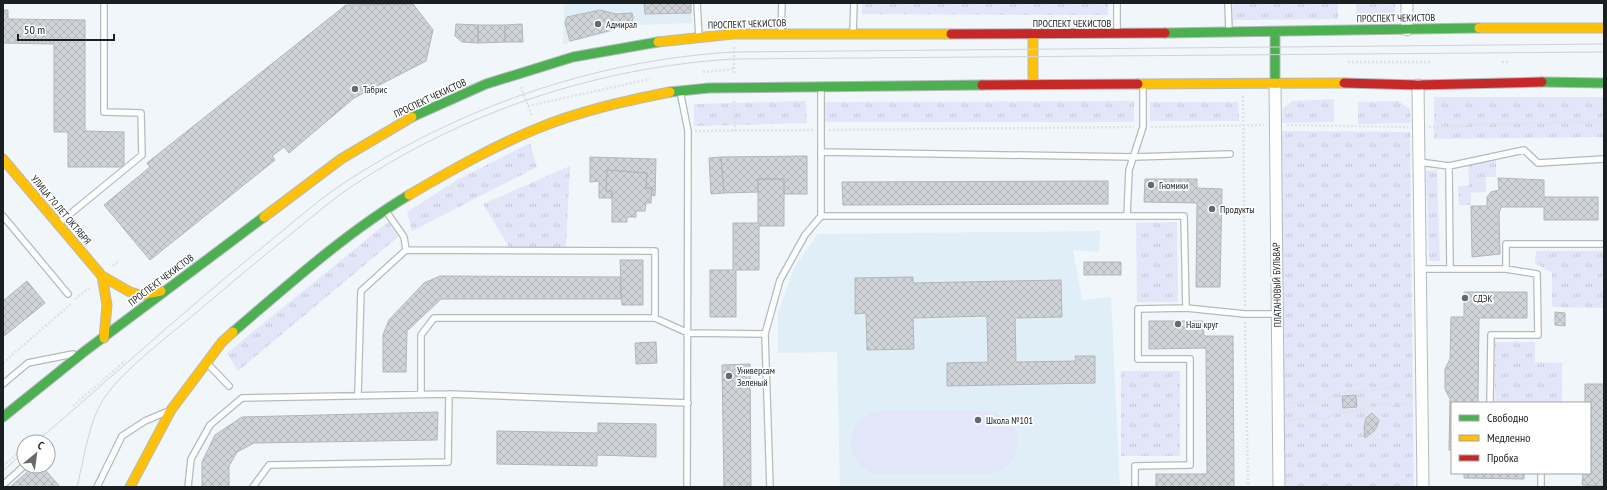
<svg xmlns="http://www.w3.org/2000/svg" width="1607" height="490" font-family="'PT Sans Narrow',sans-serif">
<defs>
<pattern id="grass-tufts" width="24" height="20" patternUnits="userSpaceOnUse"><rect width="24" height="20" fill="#e3e6f9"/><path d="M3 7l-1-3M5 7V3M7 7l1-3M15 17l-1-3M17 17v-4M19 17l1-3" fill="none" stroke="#c2c5d5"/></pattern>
<pattern id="building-cross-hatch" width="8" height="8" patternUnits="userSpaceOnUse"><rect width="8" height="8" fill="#d0d4d8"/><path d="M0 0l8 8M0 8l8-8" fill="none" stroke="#b2b6b9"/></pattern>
</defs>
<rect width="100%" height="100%" fill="#f0f6fa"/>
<path fill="#e0eef8" d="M564 3H691L692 23 639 25 563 44Z
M1100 231 1099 252 1073 250 1082 300 1111 297 1120 487H840L837 352 778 353V313L795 266 818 234Z"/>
<path fill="url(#grass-tufts)" d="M862 3H1108V15L862 14Z
M1233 3H1338V19L1233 20Z
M1356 3H1395V15L1356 16Z
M1434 97H1604V137L1434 139Z
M1334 99V122L1282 123 1283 108 1293 101Z
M806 101 807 123 694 126V104Z
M1134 101V122H825V102Z
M1398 101 1410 109 1411 123 1358 124V102Z
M1150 102H1238L1239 121H1150Z
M1281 131 1410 132 1414 487H1285Z
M530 143 537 167 412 231 407 212 457 180Z
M1468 157H1496V177H1486V192L1471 193V205H1459L1458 186H1469Z
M570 166 566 247H509L483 204Z
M1437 170 1440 261H1429L1426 171Z
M388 222 398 237 238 371 227 353Z
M1177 222 1178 302H1137L1136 223Z
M1536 251H1604L1602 290H1604V308L1552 307V273L1535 263Z
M1495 342H1535V362L1562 363V403H1495Z
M1121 371H1180V456H1121Z"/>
<path fill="#e3e6f9" d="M987 411C1028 415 1028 470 987 474H876C840 464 844 415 881 411Z"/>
<path fill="url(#building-cross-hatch)" stroke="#b2b6ba" d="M644 3H691V13L645 14Z
M413 4 433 30 426 61 354 98 289 153 284 147 272 156 275 160 150 260 104 205 150 167 147 163 346 5Z
M3 10H8V19L85 20V131L124 132V167H68V132H54V44L3 43Z
M600 10 616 14 632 13 633 18 631 25 570 41 565 23 567 17Z
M456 24 478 25V43L462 42 455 36Z
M522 24 523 42H505V25Z
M478 25H505V42L478 43Z
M807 156V194H784V179H758V192L724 193 721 157Z
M590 157 656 159 655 196 652 195V188H646L647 173 607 170 606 191H612V198H599V181L590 182Z
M721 157 724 193 711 194 709 158Z
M607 170 647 173 646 188H652L651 203H646L645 211H636V217H627V222H612V191H606Z
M1498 178 1544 180V197H1598V220H1544V207H1501L1499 214 1500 254 1472 257 1471 206H1487V197L1491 192 1499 190Z
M758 179H784V226H759V270H736V317H710V270H733V223H758Z
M1145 179H1197V188L1222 189 1220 287H1196L1197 203 1144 202Z
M1108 181V204L843 205 842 182Z
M620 260H643V305H622Z
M1084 262H1121V275H1084Z
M440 276 620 277 621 299H441L407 331 406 372H383V335L389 320 424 283Z
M913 277V283L1061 280 1062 317 1015 318 1016 362 1076 361 1075 356H1095V383L947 386V363L988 362 987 316 913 318 914 349 867 350 866 313 855 314V278Z
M27 281 45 303 3 337V301Z
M1464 292H1527V318H1479L1478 403H1452V450H1449L1450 399 1445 389V369L1450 359 1451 317H1464Z
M1555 312 1565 313V326L1555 325Z
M1149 321H1203L1204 336H1233L1234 487H1156V474H1207L1206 348 1149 349Z
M656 342 657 363 636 364 635 343Z
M750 364 751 487H724L722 365Z
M1585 384H1604V486L1582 485 1583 473H1590V403H1585Z
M1356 395 1357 407 1343 408 1342 396Z
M438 412 437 440 254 443 237 452 229 466V487H202V462L215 435 242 417Z
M1372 413 1379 420 1377 426 1374 431 1365 438 1364 428 1366 418Z
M598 423 656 424V457L597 455V466L497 464V431L598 433Z
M34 466H42L60 487H10Z
M1464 473H1524V479L1464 478Z"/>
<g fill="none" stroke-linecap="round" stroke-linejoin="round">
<g stroke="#b5babe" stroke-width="8">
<path id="lane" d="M697 3 699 37
M1228 3 1229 31
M853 32 854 3
M1117 32V3
M781 33 782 3
M680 91 688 131 687 487
M821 152 1134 157 1230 154
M1419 162 1449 166 1524 150 1538 163 1604 159
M1449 166 1450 269
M386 211 404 237 406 250
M3 216 68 294
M821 216H1127L1129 170 1143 127V85
M1127 216H1184L1186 308 1245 314H1277
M59 223 142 155 141 113 104 112V3
M1420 269H1506L1537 274 1538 335H1491L1490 403
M1506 269V244H1604
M765 334 770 487
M208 364 229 386
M3 384 28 363 73 354
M358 394 361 291 406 250 655 251V318
M421 394V335L434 318H655L688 333 765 334 780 280 805 235 821 216V89
M449 394 688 403
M1541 473V487
M3 485 24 466
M97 487 122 436 145 421 166 412
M188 487 191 459 210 425 242 398 449 394 448 462 269 465 253 487
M1135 487V466L1190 465V359H1138V309L1186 308"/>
</g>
<g stroke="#b5babe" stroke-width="13">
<path id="street" d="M1407 30V3
M1275 83 1279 487
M1418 85 1423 487"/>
</g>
<g stroke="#b5babe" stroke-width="11">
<path id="fast" d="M1275 32V83
M1165 33 1479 28
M1542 82 1604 83
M670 92 709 88 982 85
M412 117 486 84 573 57 658 42
M233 332C288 285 347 232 409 195
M3 417 85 351 264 217"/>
</g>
<g stroke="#b5babe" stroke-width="11">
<path id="slow" d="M1479 28H1604
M1033 34V84
M658 42 733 34H951
M1138 84 1344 83
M3 159 102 276 130 292 140 295 161 291
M409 195C450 171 492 147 536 129 579 111 625 101 670 92
M264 217 341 159 412 117
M102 276 107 305 104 338
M130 487 171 410 222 342 233 332"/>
</g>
<g stroke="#b5babe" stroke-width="11">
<path id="jam" d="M951 34 1165 33
M1344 83 1418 85 1542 82
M982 85 1138 84"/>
</g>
<path stroke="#e1e2e3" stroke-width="2.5" stroke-dasharray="2 2" stroke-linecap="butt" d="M734 47V74
M1348 62H1430
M1502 62H1510
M703 72 734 69
M521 87 532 116
M1243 96 1245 307
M734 101 735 131
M528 106 650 79
M1287 125 1408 127
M1151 127 1264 125
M1429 127 1510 123 1604 122
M829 130 1134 127
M695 131 814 130
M113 266 119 260
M75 299 90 287
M1245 322 1248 487
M3 363 72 303
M1289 403 1325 401 1338 393 1411 387
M73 406 125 361
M1289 420 1326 418 1339 412 1360 411 1375 404H1411
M3 466 22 450"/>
<use href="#lane" stroke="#fdfefe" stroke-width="5.5"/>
<use href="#street" stroke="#fdfefe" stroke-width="11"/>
<use href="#fast" stroke="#4caf50" stroke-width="9"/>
<use href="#slow" stroke="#ffc107" stroke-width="9"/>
<use href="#jam" stroke="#c62828" stroke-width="9"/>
<path stroke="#d1d3d4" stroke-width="1" d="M36 442C112 377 186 309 264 246 289 226 314 203 341 185 457 108 594 60 734 52L1604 44
M3 471 24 452
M77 487C83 463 88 428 99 407 114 376 170 335 197 312 230 284 263 256 296 230 312 217 328 203 345 191 459 113 597 67 734 59L1604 52"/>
</g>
<g fill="#656a6e" stroke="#fff" stroke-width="1.5">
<circle cx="598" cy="24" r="4"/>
<circle cx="355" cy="89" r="4"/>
<circle cx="1151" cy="185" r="4"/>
<circle cx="1212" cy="209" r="4"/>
<circle cx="1465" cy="298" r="4"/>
<circle cx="1178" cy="324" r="4"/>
<circle cx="729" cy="376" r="4"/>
<circle cx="978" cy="420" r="4"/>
</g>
<g text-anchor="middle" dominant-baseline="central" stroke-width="3.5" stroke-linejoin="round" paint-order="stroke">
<g font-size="10" fill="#1a1f22" stroke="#fff">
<text transform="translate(1396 18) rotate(-1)">ПРОСПЕКТ ЧЕКИСТОВ</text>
<text x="1072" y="23">ПРОСПЕКТ ЧЕКИСТОВ</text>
<text transform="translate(747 24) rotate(-2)">ПРОСПЕКТ ЧЕКИСТОВ</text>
<text transform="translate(430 98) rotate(-25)">ПРОСПЕКТ ЧЕКИСТОВ</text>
<text transform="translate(61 210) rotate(50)">УЛИЦА 70 ЛЕТ ОКТЯБРЯ</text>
<text transform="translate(161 280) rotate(-37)">ПРОСПЕКТ ЧЕКИСТОВ</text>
<text transform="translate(1277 285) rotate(-91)">ПЛАТАНОВЫЙ БУЛЬВАР</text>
</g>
<g font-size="10" fill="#1a1f22" stroke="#fff" text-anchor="start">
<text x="606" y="24">Адмирал</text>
<text x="363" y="89">Табрис</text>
<text x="1159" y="185">Гномики</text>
<text x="1220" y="209">Продукты</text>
<text x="1473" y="298">СДЭК</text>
<text x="1186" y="324">Наш круг</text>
<text x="737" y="370">Универсам<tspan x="737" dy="12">Зеленый</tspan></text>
<text x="986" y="420">Школа №101</text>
</g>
</g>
<rect width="1607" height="490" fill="none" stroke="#1a1f22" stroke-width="8"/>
<rect x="1451" y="402" width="140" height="72" fill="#ffffff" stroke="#a3a5a7"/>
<rect x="1459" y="415" width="20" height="6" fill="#4caf50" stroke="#a3a5a7"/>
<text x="1487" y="422" font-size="12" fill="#1a1f22">Свободно</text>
<rect x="1459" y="435" width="20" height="6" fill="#ffc107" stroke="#a3a5a7"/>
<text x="1487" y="442" font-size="12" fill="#1a1f22">Медленно</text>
<rect x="1459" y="455" width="20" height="6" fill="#c62828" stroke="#a3a5a7"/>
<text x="1487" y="462" font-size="12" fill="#1a1f22">Пробка</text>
<g transform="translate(36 454) rotate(29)"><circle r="19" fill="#ffffff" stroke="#a3a5a7"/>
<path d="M0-3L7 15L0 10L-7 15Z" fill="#656a6e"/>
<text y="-6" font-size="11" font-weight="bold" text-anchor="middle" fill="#1a1f22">С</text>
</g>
<path d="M18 34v6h96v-6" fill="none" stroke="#1a1f22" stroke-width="2"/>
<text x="24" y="34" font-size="12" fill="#1a1f22" stroke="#ffffff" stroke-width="3" paint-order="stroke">50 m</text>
</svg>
